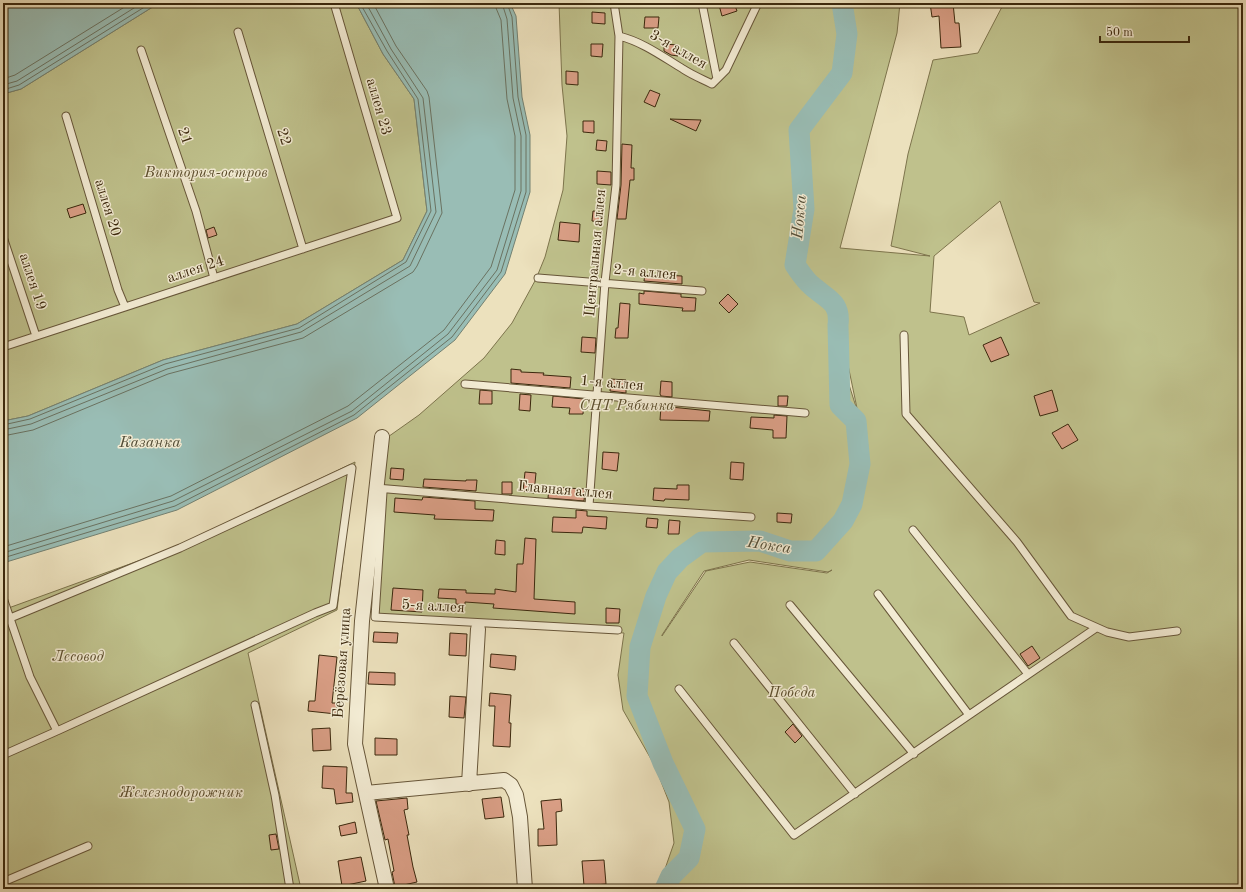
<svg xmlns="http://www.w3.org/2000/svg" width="1246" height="892" font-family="'Old Standard TT',serif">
<rect width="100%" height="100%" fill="#ece1bd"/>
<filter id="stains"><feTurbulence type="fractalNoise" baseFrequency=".005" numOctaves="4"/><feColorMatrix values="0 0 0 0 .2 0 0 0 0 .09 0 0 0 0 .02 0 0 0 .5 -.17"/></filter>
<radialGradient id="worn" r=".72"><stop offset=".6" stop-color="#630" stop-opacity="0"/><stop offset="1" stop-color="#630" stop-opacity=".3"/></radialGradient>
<path fill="#bfc18c" stroke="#7d744c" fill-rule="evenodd" d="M159 3H356L383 54 414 99 427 211 403 260 297 324 163 360 28 416 3 421V94L21 89Z
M559 3H900L897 33 840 248 930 256 891 246 908 154 933 60 978 53 1004 3H1243V889H658L674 843 669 802 655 766 623 710 618 675 624 633 372 620 380 488 385 439 419 415 484 358 512 323 536 279 545 257 563 190 567 136 562 85ZM1000 201 1034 302 1040 303 969 335 964 317 930 312 934 256ZM842 301 848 365 858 413 844 369ZM749 560 828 572 832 570 827 573 750 562 706 571 662 636V635L704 571Z
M355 462 337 610 248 653 301 889H3V610L185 544Z"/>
<path fill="#99bdb5" stroke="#738172" d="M3 3H159L21 89 3 94Z
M356 3H510L516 16 522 97 530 135V192L505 274 455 340 357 418 177 510 3 563V421L28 416 163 360 297 324 403 260 427 211 414 99 383 54Z"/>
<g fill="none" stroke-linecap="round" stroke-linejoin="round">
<path stroke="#6a7261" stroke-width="1" d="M3 79 15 75 131 3
M3 85 17 81 142 3
M3 90 19 85 151 3
M3 425 30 419 165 364 299 328 406 262 431 211 418 99 387 51 360 3
M3 430 31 424 167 369 301 332 410 266 436 212 423 98 391 49 366 3
M3 436 33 430 168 374 303 338 413 272 417 266 442 213 429 97 427 91 396 46 373 3
M3 547 171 496 348 406 444 330 491 267 515 190V136L507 99 501 20 496 8V3
M3 553 173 501 352 411 448 334 497 270 521 191V136L513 98 507 19 502 3
M3 558 175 506 354 415 452 337 501 272 526 192V135L518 97 512 17 507 3"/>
<path stroke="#99bdb5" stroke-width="21" d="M665 889 671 876 689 858 695 829 663 763 637 696 640 647 656 596 667 572 680 558 702 542 760 541 790 551H816L843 521 852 504 860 464 856 421 840 405 838 325C841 301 826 299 811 285 805 280 800 272 795 265L804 209 799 130 842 73 847 34 842 3"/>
</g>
<path fill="#d99e85" stroke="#3b280d" d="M724 3H734L737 11 722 16 719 5Z
M930 3H953L955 23H959L961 47 941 48 939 16 932 17Z
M592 12 605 13V24L592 23Z
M645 17H659L658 28H644Z
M591 44H603L602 57 591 56Z
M664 44 678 45V56L671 55 664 51Z
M566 71 578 72V85L566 84Z
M650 90 660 94 655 107 644 102Z
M670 119 701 120 696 131Z
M583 121H594V133L583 132Z
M597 140 607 141 606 151 596 150Z
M622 144 632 145 631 168H634V180H630L626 219H617L621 185Z
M597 171 611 172V185L597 184Z
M83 204 86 213 70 218 67 209Z
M593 211 603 212 602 222 592 221Z
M560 222 580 224 579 242 558 240Z
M214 227 217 235 208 238 206 230Z
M645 274 682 276V284L644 281Z
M644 291 681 294V297L696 298 695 311H682L683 308 639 304V293L644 294Z
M728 294 738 304 729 313 719 303Z
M620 303 630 304 628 338H615L616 328H618Z
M582 337 596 338 595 353 581 352Z
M1001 337 1009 355 991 362 983 345Z
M511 369 521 370V372L544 373 543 375 571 377 570 388 511 383Z
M611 379 626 380V393L610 391Z
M661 381 672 382V397L661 396 660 394Z
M480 390 492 391V404H479Z
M1052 390 1058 411 1040 416 1034 396Z
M520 394 531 395 530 411 519 410Z
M553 396 584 399 583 414H569L570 408 552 407Z
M778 396H788L787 406H778Z
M661 406 710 411 709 421 660 420Z
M774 415 787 416 786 438H773V430L750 428 751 417 774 418Z
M1068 424 1078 440 1062 449 1052 433Z
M603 452 619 453 617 471 602 469Z
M731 462 744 463 743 480 730 479Z
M391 468 404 469 403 480 390 479Z
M525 472 536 473 534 493 523 491Z
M424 479 466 481V480H477L476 491 423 487Z
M502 482H512V494H502Z
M677 485H689V500L665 499 664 501 653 500 654 488 677 489Z
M549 487 585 489 584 501 548 498Z
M423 497 475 501V509L494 510 493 521 434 519 435 515 394 512 395 498 422 500Z
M576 510 587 511V516L607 517 606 529 583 527 582 533 552 532 553 517 576 518Z
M777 513 792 514 791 523 777 522Z
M647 518 658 519 657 528 646 527Z
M669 520 680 521 679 534H668Z
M525 538 536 539 534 599 575 602V614L493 608 494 604 465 602V605L456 604V599L438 598 439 589 466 590V593L495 594V589L516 592 517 564H523Z
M496 540 505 541V555L495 554Z
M393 588 423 590 422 612 391 610Z
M606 608 620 609 619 623H606Z
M374 632 398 633 397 643 373 642Z
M450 633 467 634 466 656 449 655Z
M1032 646 1040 658 1028 666 1020 654Z
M491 654 516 656 515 670 490 667Z
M319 655 337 657 332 703H337L336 714 308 711 309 701H315Z
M369 672 395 673V685L368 684Z
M490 693 511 695 509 723H511L510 747 493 746 495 706H489Z
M450 696 466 697 464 718 449 717Z
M793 724 802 736 795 743 785 732Z
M330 728 331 750 313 751 312 729Z
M375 738 397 739V755H375Z
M323 766 347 767 346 793H352L353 802 336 804 334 789 322 788Z
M501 797 504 817 485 819 482 799Z
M407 798 408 809 404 810 409 835H407L413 867 417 882 395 887 392 872 394 871 388 839 385 840 376 801Z
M561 799 562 811 556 812 557 845 538 846V829H544L541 801Z
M355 822 357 833 341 836 339 826Z
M276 834 279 849 271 850 269 835Z
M361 857 366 881 342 886 338 861Z
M604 860 606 884 584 886 582 861Z"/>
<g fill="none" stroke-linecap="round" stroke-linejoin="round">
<g stroke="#675639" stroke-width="9">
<path id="lane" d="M238 32 303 249
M619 36C643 42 663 57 683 69 692 75 702 79 712 84L717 79 702 3
M141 50 196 211 214 278
M717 79 726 70 758 3
M66 116 118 290 125 307
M3 237 36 336
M538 278 702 291
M904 335 906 414 1017 542 1071 616 1107 632 1129 637 1177 631
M3 347 397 218 334 3
M465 384 805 413
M376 488 589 506 751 517
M383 492 375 617 618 630
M589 506 605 282 616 185 619 36 614 3
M913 530 1028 674
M878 594 969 715
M3 598 30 677 57 731 3 755
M790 605 914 754
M3 621 180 548 352 468 333 606 315 613 57 731
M734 643 855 794
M679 689 794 835 1096 628
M255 705 275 795 290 889
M3 882 88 846"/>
</g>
<g stroke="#675639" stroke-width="16">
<path id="street" d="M382 437 362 621 355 744 387 889
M469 784 478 629
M366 793 504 780 511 785 516 795 520 817 525 889"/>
</g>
<use href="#lane" stroke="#f3ecd4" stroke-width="7"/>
<use href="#street" stroke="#f3ecd4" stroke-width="14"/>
</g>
<g text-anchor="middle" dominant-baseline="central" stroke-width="3" stroke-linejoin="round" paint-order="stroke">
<g font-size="15" fill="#3b280d" stroke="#f3ecd4">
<text transform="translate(678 50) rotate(30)">3-я аллея</text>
<text transform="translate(378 107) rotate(74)">аллея 23</text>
<text transform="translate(184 136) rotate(71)">21</text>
<text transform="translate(283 137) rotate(73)">22</text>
<text transform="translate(107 208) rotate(73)">аллея 20</text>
<text transform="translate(596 253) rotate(-85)">Центральная аллея</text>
<text transform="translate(196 270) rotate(-18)">аллея 24</text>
<text transform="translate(645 273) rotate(5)">2-я аллея</text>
<text transform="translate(32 282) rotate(72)">аллея 19</text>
<text transform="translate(612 384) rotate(5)">1-я аллея</text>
<text transform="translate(565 491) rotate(5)">Главная аллея</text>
<text transform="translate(433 607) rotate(3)">5-я аллея</text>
<text transform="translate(343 663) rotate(-86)">Берёзовая улица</text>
</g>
<g font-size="15" font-style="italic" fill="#5c4e2d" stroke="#f3ecd4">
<text x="206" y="173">Виктория-остров</text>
<text x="627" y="406">СНТ Рябинка</text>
<text x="78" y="657">Лесовод</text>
<text x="792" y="693">Победа</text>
<text x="181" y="793">Железнодорожник</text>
</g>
<g font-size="16" font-style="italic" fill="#524d37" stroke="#f3ecd4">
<text transform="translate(800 217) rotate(-85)">Нокса</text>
<text x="150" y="443">Казанка</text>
<text transform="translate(769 546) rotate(9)">Нокса</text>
</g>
</g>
<rect width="1246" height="892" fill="none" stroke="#ece1bd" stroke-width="16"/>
<rect x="4" y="4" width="1238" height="884" fill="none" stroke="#3b280d" stroke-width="2"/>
<rect x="8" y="8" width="1230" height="876" fill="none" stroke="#3b280d"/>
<path d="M1100 36v6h89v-6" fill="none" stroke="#3b280d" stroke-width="2"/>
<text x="1106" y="36" font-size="12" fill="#3b280d" stroke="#f3ecd4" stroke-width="3" paint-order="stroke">50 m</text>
<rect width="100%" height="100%" filter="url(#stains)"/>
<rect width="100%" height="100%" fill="url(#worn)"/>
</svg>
